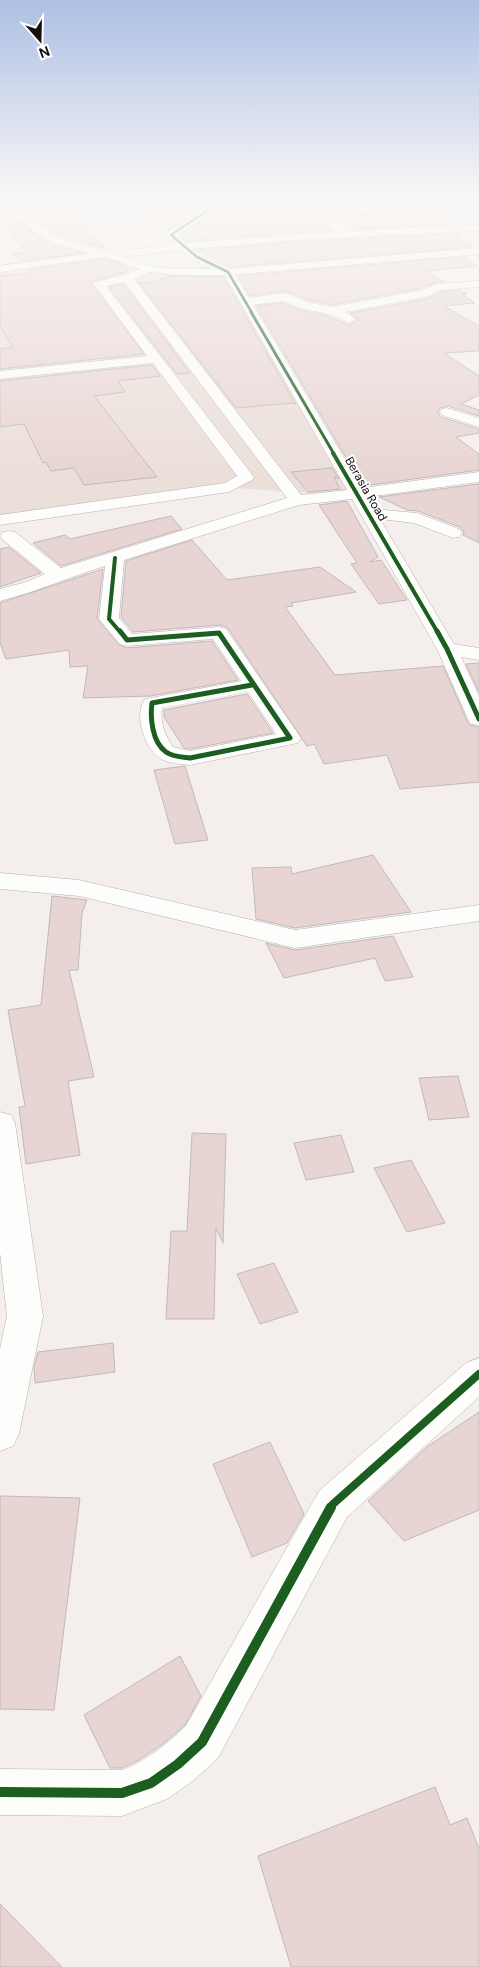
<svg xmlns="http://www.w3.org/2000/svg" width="479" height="1967" font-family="'DM Sans',sans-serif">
<rect width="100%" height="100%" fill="#f4efec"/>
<path fill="#ebdfd9" d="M105 254 170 272 209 265 228 272 358 497 222 487 0 524V265Z"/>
<path fill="#e8d5d3" stroke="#bfbab9" d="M134 201H206L209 203 170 229Z
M266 201H393L317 213V219L331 230 186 241 180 235 227 202Z
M411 207 442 225 350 229 336 219Z
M65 210 105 248 63 237 42 225 27 213Z
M12 214 32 232 53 245 83 253 21 261 12 253 26 252 5 228 17 227 5 215Z
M452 234 473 247 230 267 198 250 306 241Z
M463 257 478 266 427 271 445 282H437L422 288 332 305 308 300 285 291 250 296 238 276Z
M105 259 121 264 128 271 95 280 91 284 144 354 0 369V349L13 347 0 327V276L33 273 30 270Z
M169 276 223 277 296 405 294 403 236 408 138 281 140 283 157 282Z
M123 284 190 373 177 374 109 287Z
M460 290 467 294H462L475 303 444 306 479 326V351L444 353 479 376V395L461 404 479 410V416L448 406 440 408 438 413 441 417 479 429V433L456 437 479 454V470L363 486 256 306 283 303 300 310 327 316 349 325 358 320 350 313 426 299 441 292Z
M152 365 160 376 118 381 125 392 94 396 157 477 84 485 74 468 51 471 46 462 43 463 24 424 0 427V381Z
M332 468 339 479 334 477 340 489 308 492 291 472Z
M479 484V543L463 535 464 532 460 527 418 511 407 510 379 497Z
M347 501 378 557 370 562 381 560 407 600 379 604 351 564 357 563 319 505Z
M171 516 182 529 61 566 33 543 65 535 70 539Z
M192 540 227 580 320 567 356 592 291 603 293 606 285 607 335 675 443 666 469 725 479 727V782L400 789 387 755 324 764 314 744 307 746 227 627 219 625 133 632 121 617 126 561Z
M9 547 41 573 0 587V549Z
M103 569 97 619 119 645 127 648 212 641 238 680 150 696 83 698 88 666 70 667 69 650 6 659 0 643V603Z
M479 663V692L466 664Z
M247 694 273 733 190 749 184 748 164 717V710Z
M185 766 208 840 175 844 154 770Z
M373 855 411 912 295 928 256 919 252 868 291 867 292 874Z
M52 896 87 900 82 913 78 970H69L94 1077 68 1081 80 1155 26 1164 19 1107 25 1106 8 1010 41 1005Z
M393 936 413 977 385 981 375 958 284 978 266 943 295 950Z
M458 1076 469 1117 429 1120 419 1078Z
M192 1133 226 1134 223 1243 216 1228 214 1319H166L171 1231H187Z
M341 1135 354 1172 306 1180 294 1143Z
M411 1160 445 1223 407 1232 374 1168Z
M274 1263 298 1312 260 1324 237 1274Z
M113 1343 115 1372 35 1383 34 1367 38 1352Z
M479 1412V1510L404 1541 368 1501 428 1446Z
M270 1442 304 1514 287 1543 252 1557 213 1464Z
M0 1496 80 1498 54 1710 0 1709Z
M180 1656 201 1696 185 1725 163 1744 139 1760 122 1768H110L84 1715Z
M435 1787 450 1825 467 1818 479 1849V1967H291L258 1856Z
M0 1904 62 1967H0Z"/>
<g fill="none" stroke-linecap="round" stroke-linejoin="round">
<g stroke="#b5b1af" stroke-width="1">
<path id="minor" d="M0 201H19C15 205 4 205 0 201Z
M215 201H226L177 235 185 243 336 232 318 218V214L403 201H425L420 204 331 218 349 231 479 225V231L306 239 192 249 208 259 232 270 249 298 284 293 307 302 332 307 423 290 438 284 479 281V287L440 290 426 297 345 312 356 319 350 323 328 314 300 308 283 301 253 305 362 488 479 472V482L367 497 374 509 417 513 459 529 462 533 459 537 453 538 414 523 380 519 454 644 479 648V660L461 657 479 696V725L471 724 468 719 437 649 352 499 299 505 124 560 119 618 132 634 219 627 226 629 301 738 298 743 190 765C180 764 164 763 157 756 143 743 134 714 145 699L241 681 213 639 127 646 120 644 99 619 105 566C70 577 36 592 0 601V589L26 582 45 574 3 540 0 536 3 532 9 531 15 532 61 568 287 498 124 282 106 286 254 477 252 480 229 492 0 525V515L225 483 237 476 153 363 0 379V371L147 356 95 286 93 284 95 282 124 275 145 267H153L155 269 153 271 134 279 301 495 347 490 224 274 201 264 180 250 132 256 127 253 132 250 174 244 166 235 167 233ZM248 692 276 734 190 751 173 747C165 735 160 723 162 708Z
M107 251 112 254 111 256 0 272V266Z
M447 408 479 418V427L442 415 440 412 442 409Z
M0 873 79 880 295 930 479 905V921L295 948 79 896 0 889Z
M0 1112 11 1115 15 1123 43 1316 19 1434 13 1446 0 1451V1349L7 1316 0 1253Z
M479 1358V1397L347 1517 218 1758 194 1780 167 1799 122 1816 0 1815V1769L122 1770C148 1761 166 1744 186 1726L319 1491 466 1363Z"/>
</g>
<g stroke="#b5b1af" stroke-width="1">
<path id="major" d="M0 201H10L41 227 62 239 111 252 151 266 175 269H228L479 248V254L228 275H175L145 271 103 256 54 243 33 231Z"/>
</g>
<use href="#minor" fill="#fdfdfc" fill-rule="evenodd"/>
<use href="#major" fill="#fdfdfc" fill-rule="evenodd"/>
<g stroke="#fff" stroke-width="4">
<path id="cycleway-far5" d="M221 201 171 235 197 257 228 272 252 313"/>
</g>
<g stroke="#fff" stroke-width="4.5">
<path id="cycleway-far4" d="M251 312 334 454"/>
</g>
<g stroke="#fff" stroke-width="5.5">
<path id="cycleway-far3" d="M333 453 438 633
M115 558 109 619 121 633"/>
</g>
<g stroke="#fff" stroke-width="8">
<path id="cycleway-far2" d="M120 631 127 640 219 633 290 738 190 758C182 757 173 757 166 752 152 742 150 718 152 703L252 685
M437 631 447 649 479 719"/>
</g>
<g stroke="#fff" stroke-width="11">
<path id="cycleway-far1" d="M331 1508 333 1504 479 1374"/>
</g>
<g stroke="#fff" stroke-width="13">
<path id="cycleway" d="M0 1792 122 1793 151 1783 178 1764 202 1742 331 1507"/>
</g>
<use href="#cycleway-far5" stroke="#1b5e20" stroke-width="2.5"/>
<use href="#cycleway-far4" stroke="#1b5e20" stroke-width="3"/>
<use href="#cycleway-far3" stroke="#1b5e20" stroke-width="4"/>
<use href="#cycleway-far2" stroke="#1b5e20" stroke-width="5"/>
<use href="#cycleway-far1" stroke="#1b5e20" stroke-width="8"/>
<use href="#cycleway" stroke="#1b5e20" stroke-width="10"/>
</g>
<linearGradient id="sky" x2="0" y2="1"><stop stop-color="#adbfe4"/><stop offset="0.42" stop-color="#faf8f6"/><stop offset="1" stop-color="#faf8f6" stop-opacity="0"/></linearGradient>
<rect width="479" height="476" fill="url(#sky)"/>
<g text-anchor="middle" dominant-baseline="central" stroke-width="4" stroke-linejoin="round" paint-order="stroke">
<g font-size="12" fill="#13100e" stroke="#fff">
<text transform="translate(366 489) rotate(60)">Berasia Road</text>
</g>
</g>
<g transform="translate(40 40) rotate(160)" stroke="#ffffff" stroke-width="4" paint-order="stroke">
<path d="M0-4L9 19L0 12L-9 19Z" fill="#13100e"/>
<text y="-8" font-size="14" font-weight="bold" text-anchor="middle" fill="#13100e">N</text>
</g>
</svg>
